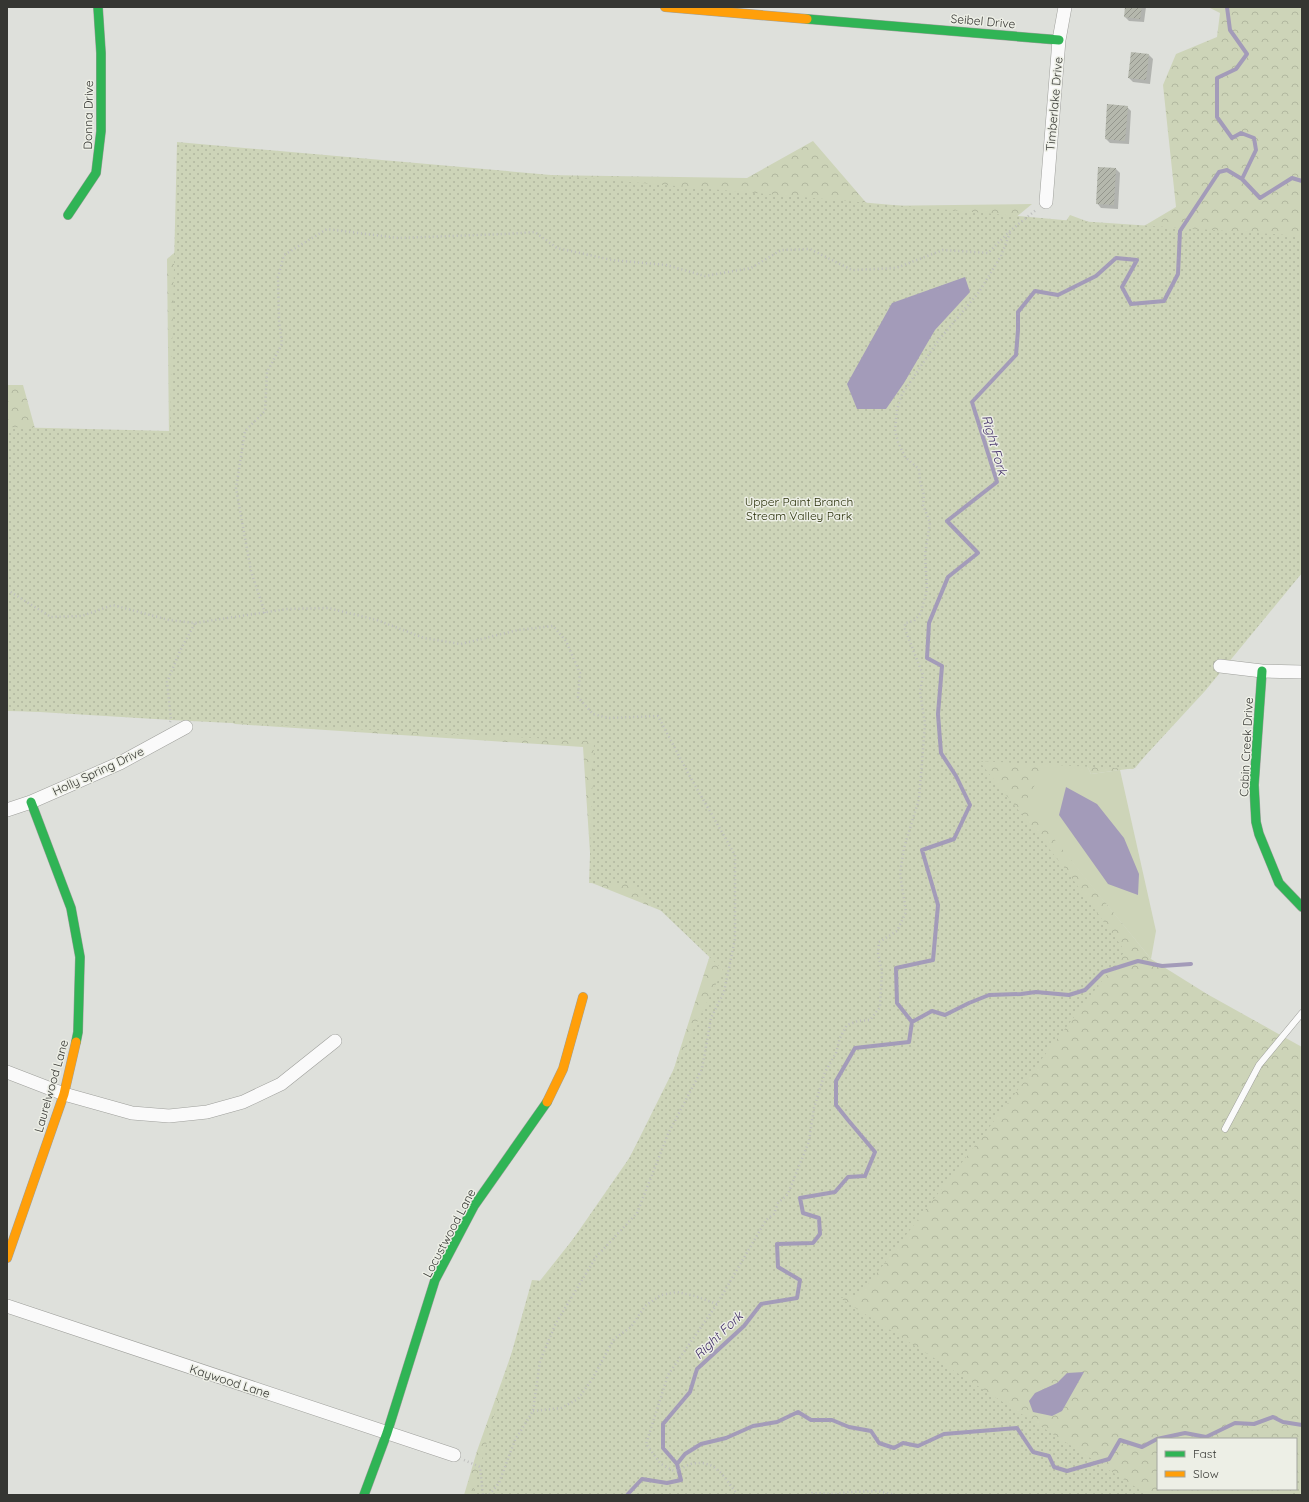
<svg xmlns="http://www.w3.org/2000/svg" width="1309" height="1502" font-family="Quicksand,sans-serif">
<defs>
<pattern id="forest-crowns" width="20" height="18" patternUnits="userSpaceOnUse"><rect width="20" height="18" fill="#cdd4b8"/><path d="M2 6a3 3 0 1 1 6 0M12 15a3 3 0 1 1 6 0" fill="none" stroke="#b1b79f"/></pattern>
<pattern id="park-dots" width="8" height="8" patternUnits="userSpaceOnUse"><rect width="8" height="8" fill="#cdd4b8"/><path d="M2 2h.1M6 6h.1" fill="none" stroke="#b1b79f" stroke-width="1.8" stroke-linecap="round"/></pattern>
<pattern id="building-hatch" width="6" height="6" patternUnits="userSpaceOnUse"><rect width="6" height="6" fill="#b5b8ad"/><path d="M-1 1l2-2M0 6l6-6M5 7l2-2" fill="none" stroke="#94968d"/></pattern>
</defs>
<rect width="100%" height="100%" fill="#dee0db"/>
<path fill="#cdd4b8" d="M1067 725 1091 774 1120 770 1156 931 1151 959 1024 803Z"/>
<path fill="url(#forest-crowns)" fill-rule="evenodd" d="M1208 7H1302V573L1240 639 1135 768 1091 774 1067 726 1025 803 1151 959 1207 994 1302 1047V1495H464L477 1451 535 1287 612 1190 669 1084 717 933 592 883 583 747 235 724 179 694 144 714 7 711V385H23L47 472 169 438 167 259 215 218 467 174 747 178 813 141 869 206 1032 204 987 241 935 417 1070 215 1127 236 1176 207 1163 85 1176 54 1217 37 1220 13ZM1158 1439H1296V1489H1158Z"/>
<path fill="url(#park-dots)" d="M177 142 1063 220 1302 236V573L1205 691 1133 769 979 761 1066 870 1125 951 859 1296 840 1298 1148 1495H472L532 1280 544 1281 630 1157 723 970 633 884 589 883 594 741 171 720 7 710V427L170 431Z
M1302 1471V1495H1287L1291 1489H1296V1481Z"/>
<path fill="#a39bb9" d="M965 277 970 292 935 330 904 383 886 409H857L847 384 892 303Z
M1066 787 1097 804 1124 838 1139 874 1138 895 1108 884 1059 815Z
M1084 1372 1062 1411 1052 1416 1033 1412 1029 1401 1035 1393 1057 1383 1067 1373Z"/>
<path fill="#0003" d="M1126 7H1146L1144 22 1129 21 1125 17Z
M1149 55 1153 59 1150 84 1133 82 1129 78Z
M1127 107 1131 111 1129 144 1110 143 1106 139Z
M1099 168 1116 169 1120 173 1118 209 1101 208 1097 203Z"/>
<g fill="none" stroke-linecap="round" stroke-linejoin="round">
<path stroke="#a39bb9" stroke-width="4" d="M1227 7 1230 30 1247 54 1236 69 1217 78V117L1232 138 1241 133 1254 138 1256 150 1242 179
M912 1022 932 1011 945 1015 969 1003 989 995 1021 994 1036 992 1069 995 1085 990 1103 972 1138 961 1162 966 1191 964
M677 1464 685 1454 701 1444 726 1438 753 1426 777 1422 798 1412 811 1420H832L849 1427 871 1431 879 1443 894 1448 903 1443 918 1446 944 1434 1017 1428 1033 1452 1049 1456 1054 1467 1067 1471 1109 1459 1120 1440 1142 1447 1157 1439 1185 1433 1206 1437 1235 1423 1254 1424 1273 1417 1283 1422 1302 1425
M627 1495 642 1479 667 1483 681 1480 677 1464 663 1448V1424L690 1392 697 1369 744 1326 761 1304 797 1298 800 1280 778 1267 777 1244 813 1243 820 1234 819 1218 803 1213 800 1198 835 1192 848 1177 865 1176 875 1152 848 1120 836 1105V1081L855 1048 909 1042 912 1022 897 1003 896 968 933 960 938 905 922 850 954 839 970 805 956 776 941 753 938 714 942 666 927 658 929 623 948 577 978 553 947 521 997 482 972 402 1016 355 1018 330V312L1035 291 1058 295 1096 276 1116 258 1137 260 1122 287 1131 304 1164 301 1178 274 1180 231 1219 172 1227 170 1242 179 1260 198 1292 178 1302 181"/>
</g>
<path fill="url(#building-hatch)" d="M1125 7H1142L1140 19 1124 17Z
M1131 52 1149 54 1146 80 1128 78Z
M1107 104 1128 106 1125 141 1105 139Z
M1098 167 1116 168 1114 205 1096 204Z"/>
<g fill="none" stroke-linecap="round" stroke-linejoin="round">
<g stroke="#9e9f9b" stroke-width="7">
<path id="lane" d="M1225 1129 1259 1065 1302 1013"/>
</g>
<g stroke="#9e9f9b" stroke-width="14">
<path id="street" d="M1046 202 1059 40 1065 7
M1220 666 1262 671 1302 672
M7 810 31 802 120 763 186 727
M7 1072 64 1094 132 1113 169 1116 207 1112 243 1102 281 1084 335 1041
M7 1306 454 1455"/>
</g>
<g stroke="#9e9f9b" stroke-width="10">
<path id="fast" d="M807 19 1059 40
M68 215 96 173 101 131V53L98 7
M1262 671 1254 785 1256 822 1259 834 1279 883 1302 907
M31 802 71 908 80 957 78 1032 76 1042
M364 1495 387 1433 435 1280 474 1206 547 1102"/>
</g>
<g stroke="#9e9f9b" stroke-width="10">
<path id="slow" d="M665 7 807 19
M547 1102 563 1069 583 997
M7 1258 64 1094 76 1042"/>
</g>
<path stroke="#bebfbe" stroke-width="2.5" stroke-dasharray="1 3" stroke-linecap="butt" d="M7 591H9L51 617 82 616 113 605 169 620 195 623 287 609 328 608 377 620 424 638 461 644 518 630 553 626 566 641 580 673 578 697 593 714 608 718 658 716 688 773 735 855V939L724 992 711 1018 702 1069 668 1134 637 1213 596 1257 556 1323 540 1361 533 1411 515 1440 499 1483 489 1495
M265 613 251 571 236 488 245 431 265 411 267 372 282 344 279 320 278 277 284 255 327 229 398 238 505 234 535 232 557 248 612 260 666 265 705 276 751 268 781 250 810 249 852 270 896 268 943 250 988 253 1011 230 1036 210
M170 722 171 720 167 682 180 651 195 623
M533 1411 561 1408 578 1399 591 1381 614 1339 631 1327 645 1306 661 1295 677 1292 695 1296 717 1304
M464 1460 480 1467 483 1495
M738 1495C724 1478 716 1458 691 1464 685 1466 680 1470 674 1471L661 1464 646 1444 668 1375 717 1304 766 1220 774 1214 778 1203 788 1194 809 1141 814 1108 825 1072 836 1053 840 1038 847 1025 858 1021 870 1020 880 1007 882 971 878 953 879 942 897 931 906 912 900 873 904 848 919 799 922 763 925 724 920 692 923 675 905 629V623L914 621 921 613 927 589 925 555 930 522 923 505 924 495 920 481 919 469 905 457 898 442 895 430 897 409 902 394 938 341 979 292 1001 256 1011 230
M808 1495 812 1493 835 1494 849 1492 878 1491 895 1495"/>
<use href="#lane" stroke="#fafafa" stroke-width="6"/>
<use href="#street" stroke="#fafafa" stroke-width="13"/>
<use href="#fast" stroke="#30b455" stroke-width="9"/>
<use href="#slow" stroke="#ff9f0a" stroke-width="9"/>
</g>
<g text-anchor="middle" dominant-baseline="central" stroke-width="3" stroke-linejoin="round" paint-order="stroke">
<g font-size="12" fill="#353632" stroke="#edefe6">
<text transform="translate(983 21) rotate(5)">Seibel Drive</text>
<text transform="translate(1054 104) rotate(-85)">Timberlake Drive</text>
<text transform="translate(88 115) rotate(-89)">Donna Drive</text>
<text transform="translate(1246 747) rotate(-87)">Cabin Creek Drive</text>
<text transform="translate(98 771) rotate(-25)">Holly Spring Drive</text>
<text transform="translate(51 1086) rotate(-74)">Laurelwood Lane</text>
<text transform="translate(449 1233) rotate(-62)">Locustwood Lane</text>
<text transform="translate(230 1381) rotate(18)">Kaywood Lane</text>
</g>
<g font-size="12" fill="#282f08" stroke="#edefe6">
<text x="799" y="501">Upper Paint Branch<tspan x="799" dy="14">Stream Valley Park</tspan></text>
</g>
<g font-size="13" font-style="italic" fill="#402d67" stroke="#edefe6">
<text transform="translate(995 445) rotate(74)">Right Fork</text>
<text transform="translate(718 1335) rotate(-44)">Right Fork</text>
</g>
</g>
<rect width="1309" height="1502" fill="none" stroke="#353632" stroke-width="16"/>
<rect x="1157" y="1438" width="140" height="52" fill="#edefe6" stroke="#a3a59e"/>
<rect x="1165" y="1451" width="20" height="6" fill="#30b455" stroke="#a3a59e"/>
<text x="1193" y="1458" font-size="12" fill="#353632">Fast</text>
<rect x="1165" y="1471" width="20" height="6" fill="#ff9f0a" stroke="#a3a59e"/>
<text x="1193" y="1478" font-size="12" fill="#353632">Slow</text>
</svg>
